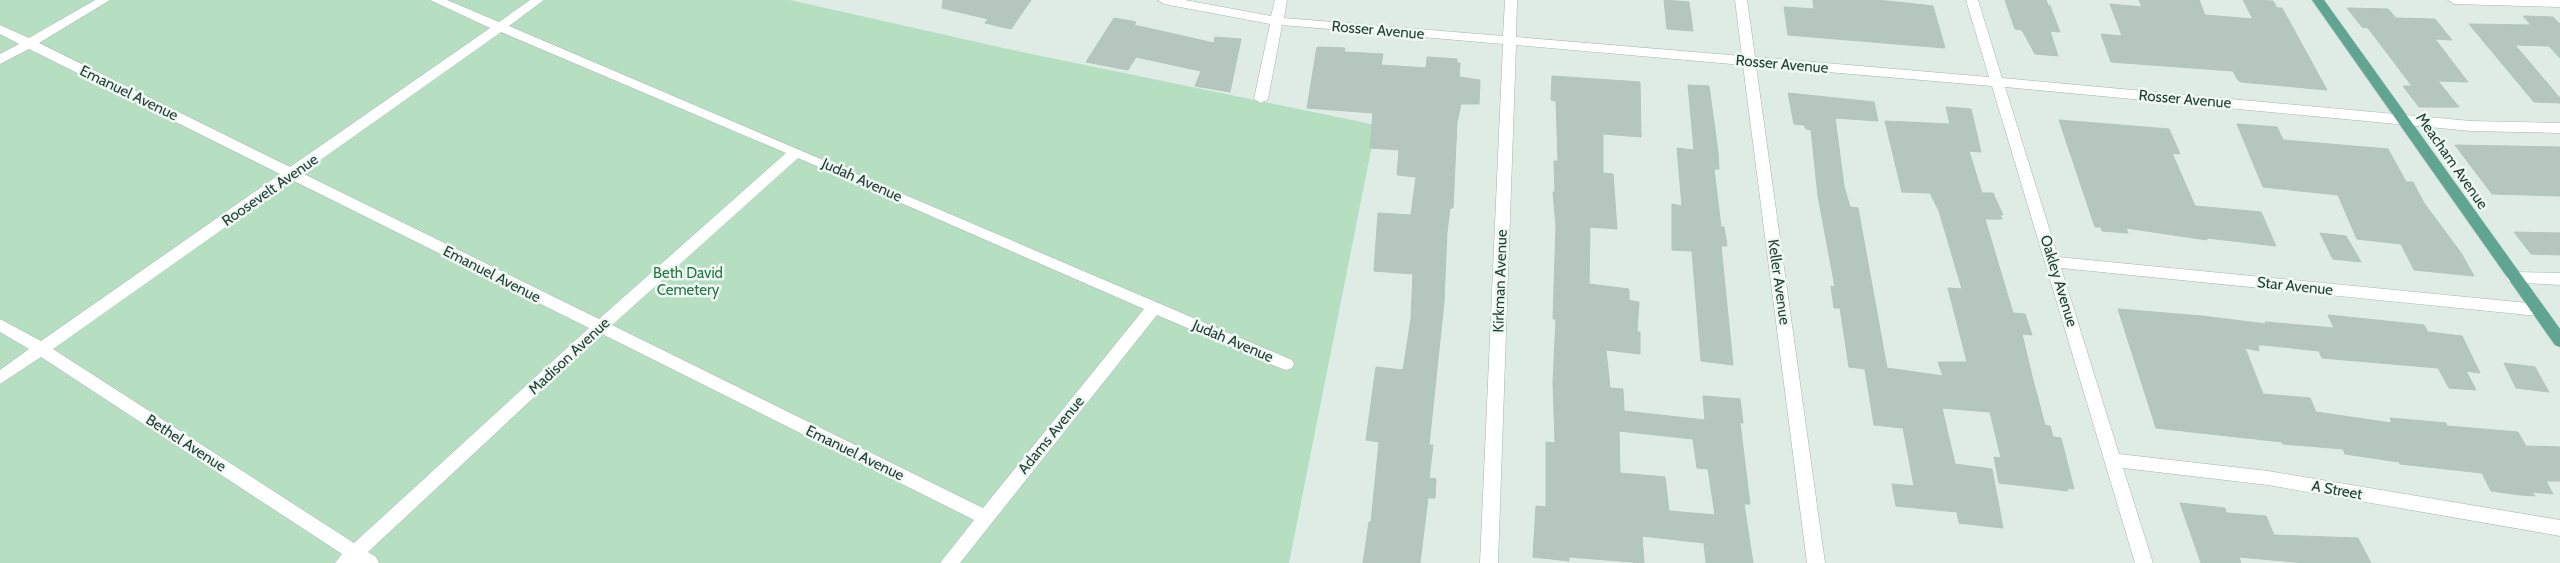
<svg xmlns="http://www.w3.org/2000/svg" width="2560" height="563" font-family="Cabin,sans-serif">
<rect width="100%" height="100%" fill="#dfece6"/>
<path fill="#b5dfc0" d="M0 0H790L1008 49 1376 125 1289 563H0Z"/>
<path fill="#b4c6be" stroke="#b1c6bc" fill-rule="evenodd" d="M943 0H1031L1011 29 985 23 988 19 942 8Z
M1664 0 1689 2 1693 31 1667 29Z
M1813 0H1878L1933 6 1945 48 1788 35 1784 7 1814 9Z
M2005 0H2046L2048 5 2050 6 2060 32 2050 31 2058 56 2035 54 2022 30 2015 29Z
M2139 0H2199L2205 15 2253 19 2243 0 2273 1 2277 8H2282L2327 90 2241 82 2237 79 2233 71 2111 62 2101 34 2122 36 2110 4 2142 7Z
M2347 8 2388 9 2396 18 2435 19 2452 40 2435 39 2468 82 2438 81 2459 107H2419L2403 86H2412L2368 28 2362 27Z
M2523 16 2553 17 2560 24V58L2549 46 2515 45 2560 98V103L2534 102 2469 24 2531 25Z
M1114 18 1136 22 1134 25 1214 43 1215 37 1241 39 1230 92 1195 86 1201 71 1136 57 1128 70 1086 62Z
M1317 47 1345 48 1344 52 1383 54 1381 65 1426 68 1427 57 1457 59V63H1460L1459 77 1480 80 1479 104H1461L1457 122 1453 208H1450L1447 232 1444 302 1429 445H1433L1429 478 1436 479 1435 498H1428L1420 563H1363L1369 522H1371L1379 442 1366 440 1376 367 1403 370 1411 319 1413 274 1374 271 1378 213 1411 215 1416 177 1397 175 1399 150 1370 148 1373 113 1307 108Z
M1552 76 1640 82 1641 137 1603 134V173L1613 174 1617 229 1590 227 1589 284 1629 289V300L1639 302 1637 332H1640V354L1606 350 1610 388 1623 389 1624 411 1705 420 1703 396 1740 399 1743 423H1740L1750 504H1744L1753 563H1706L1704 543 1642 536 1644 563 1569 557V561L1533 557 1536 506 1546 507V442L1555 443 1553 382 1556 319H1553L1556 226 1553 192H1555L1554 161H1558L1556 101 1551 100ZM1619 431 1693 439 1697 468 1708 469 1715 515 1669 511 1665 477 1620 473Z
M1688 85 1709 86 1718 152 1719 169H1714L1721 227H1724L1727 246H1721L1733 365 1701 361 1692 251 1672 250V204L1682 206 1677 148 1694 150Z
M1788 93 1874 102 1878 121 1835 118 1844 186 1850 207 1858 208 1887 368 1943 376 1938 362H1967L1948 288 1962 289 1939 211 1930 193 1902 192 1885 121 1950 124 1946 107 1971 109 1981 152 1969 151 1982 193H1993L2003 215H2000L2002 219H1985L2013 313 2025 314 2032 335 2022 334 2032 376 2045 425 2050 426 2053 437 2061 438 2074 489 2067 488 2068 491 1999 483 1994 457 2001 458 1990 412 1942 408 1955 464 1992 469 2003 528 1959 523 1957 512 1896 506 1892 484 1914 486 1903 428 1874 425 1865 369 1849 367 1840 308H1834L1831 286 1835 287 1818 196 1811 130 1806 129 1804 125 1794 124Z
M2059 120 2169 129 2180 154 2172 153 2195 206 2261 212 2276 246 2207 238V240L2126 228 2128 233 2102 231 2101 227H2095Z
M2237 124 2277 127 2283 140 2388 149 2406 182H2413L2424 203 2461 253 2474 276 2414 270 2401 244 2357 239 2338 195 2263 187Z
M2455 145 2560 147V196L2492 194Z
M2514 232 2560 233V255L2531 254Z
M2320 233 2346 236 2361 262 2333 259Z
M2118 309 2202 316 2266 324 2265 322 2334 328 2328 315 2424 325 2428 332 2462 336 2480 373 2466 371 2476 390 2449 388 2438 368 2322 358 2319 351 2264 345H2258L2259 351 2245 348 2263 394 2310 398 2316 412 2392 423 2390 418 2446 423 2447 426 2518 432 2526 446 2560 447V481H2546L2553 494 2532 492 2535 496 2521 495 2491 491 2482 473 2400 464 2399 462 2345 454 2343 449 2283 444 2282 442 2156 428Z
M2504 363 2535 367 2549 392 2516 388Z
M2180 503 2225 508 2226 513 2266 516 2274 535 2358 538 2371 563H2305L2239 557 2241 563H2201Z"/>
<g fill="none" stroke-linecap="round" stroke-linejoin="round">
<g stroke="#a2b4ad" stroke-width="1">
<path id="minor" d="M95 0H110L39 43 290 167 490 28 430 0H447L499 22 530 0H544L509 26 1292 360 1294 364 1292 368 1286 370 1280 368 1157 315 960 563H940L974 520 602 334 368 552 376 557 379 563H335L342 554 41 357 0 384V370L29 349 0 332V319L41 341 280 174 29 49 0 64V54L19 44 0 34V25L29 38ZM501 32 786 153 599 319 302 173ZM798 158 1144 309 983 508 612 325ZM292 180 589 328 354 543 53 349Z
M1158 0H1185L1271 16 1275 0H1287L1284 18 1503 36 1505 0H1517L1516 37 1742 56 1735 0H1747L1755 57 1989 77 1966 0H1978L2002 78 2471 121 2560 123V133L2471 131 2005 87 2058 257 2538 304 2543 306 2546 310 2543 314 2538 316 2061 268 2119 454 2268 471 2560 520V536L2268 485 2123 468 2153 563H2135L1992 86 1756 66 1825 563H1807L1743 65 1516 45 1498 563H1480L1503 44 1282 25 1268 99 1261 103 1254 99 1270 24 1164 4Z
M2448 0H2560V7L2454 4Z
M2513 272 2560 273V285L2508 282 2506 278 2508 274Z"/>
</g>
<g stroke="#c0c9c6" stroke-width="1">
<path id="major" d="M2312 0H2324L2560 329V347L2555 345Z"/>
</g>
<use href="#minor" fill="#fff" fill-rule="evenodd"/>
<use href="#major" fill="#5fa592" fill-rule="evenodd"/>
</g>
<g text-anchor="middle" dominant-baseline="central" stroke-width="5" stroke-linejoin="round" paint-order="stroke">
<g font-size="15" fill="#1f3d34" stroke="#eff8f3">
<text transform="translate(1378 30) rotate(5)">Rosser Avenue</text>
<text transform="translate(1782 64) rotate(5)">Rosser Avenue</text>
<text transform="translate(129 93) rotate(26)">Emanuel Avenue</text>
<text transform="translate(2185 99) rotate(5)">Rosser Avenue</text>
<text transform="translate(2452 161) rotate(55)">Meacham Avenue</text>
<text transform="translate(862 180) rotate(24)">Judah Avenue</text>
<text transform="translate(270 190) rotate(-35)">Roosevelt Avenue</text>
<text transform="translate(492 274) rotate(27)">Emanuel Avenue</text>
<text transform="translate(1500 281) rotate(-88)">Kirkman Avenue</text>
<text transform="translate(2059 281) rotate(73)">Oakley Avenue</text>
<text transform="translate(1779 282) rotate(82)">Keller Avenue</text>
<text transform="translate(2295 286) rotate(6)">Star Avenue</text>
<text transform="translate(1233 341) rotate(23)">Judah Avenue</text>
<text transform="translate(569 356) rotate(-43)">Madison Avenue</text>
<text transform="translate(1051 435) rotate(-51)">Adams Avenue</text>
<text transform="translate(186 443) rotate(33)">Bethel Avenue</text>
<text transform="translate(855 453) rotate(26)">Emanuel Avenue</text>
<text transform="translate(2337 490) rotate(10)">A Street</text>
</g>
<g font-size="15" fill="#257743" stroke="#eff8f3">
<text x="688" y="273">Beth David<tspan x="688" dy="17">Cemetery</tspan></text>
</g>
</g>
</svg>
